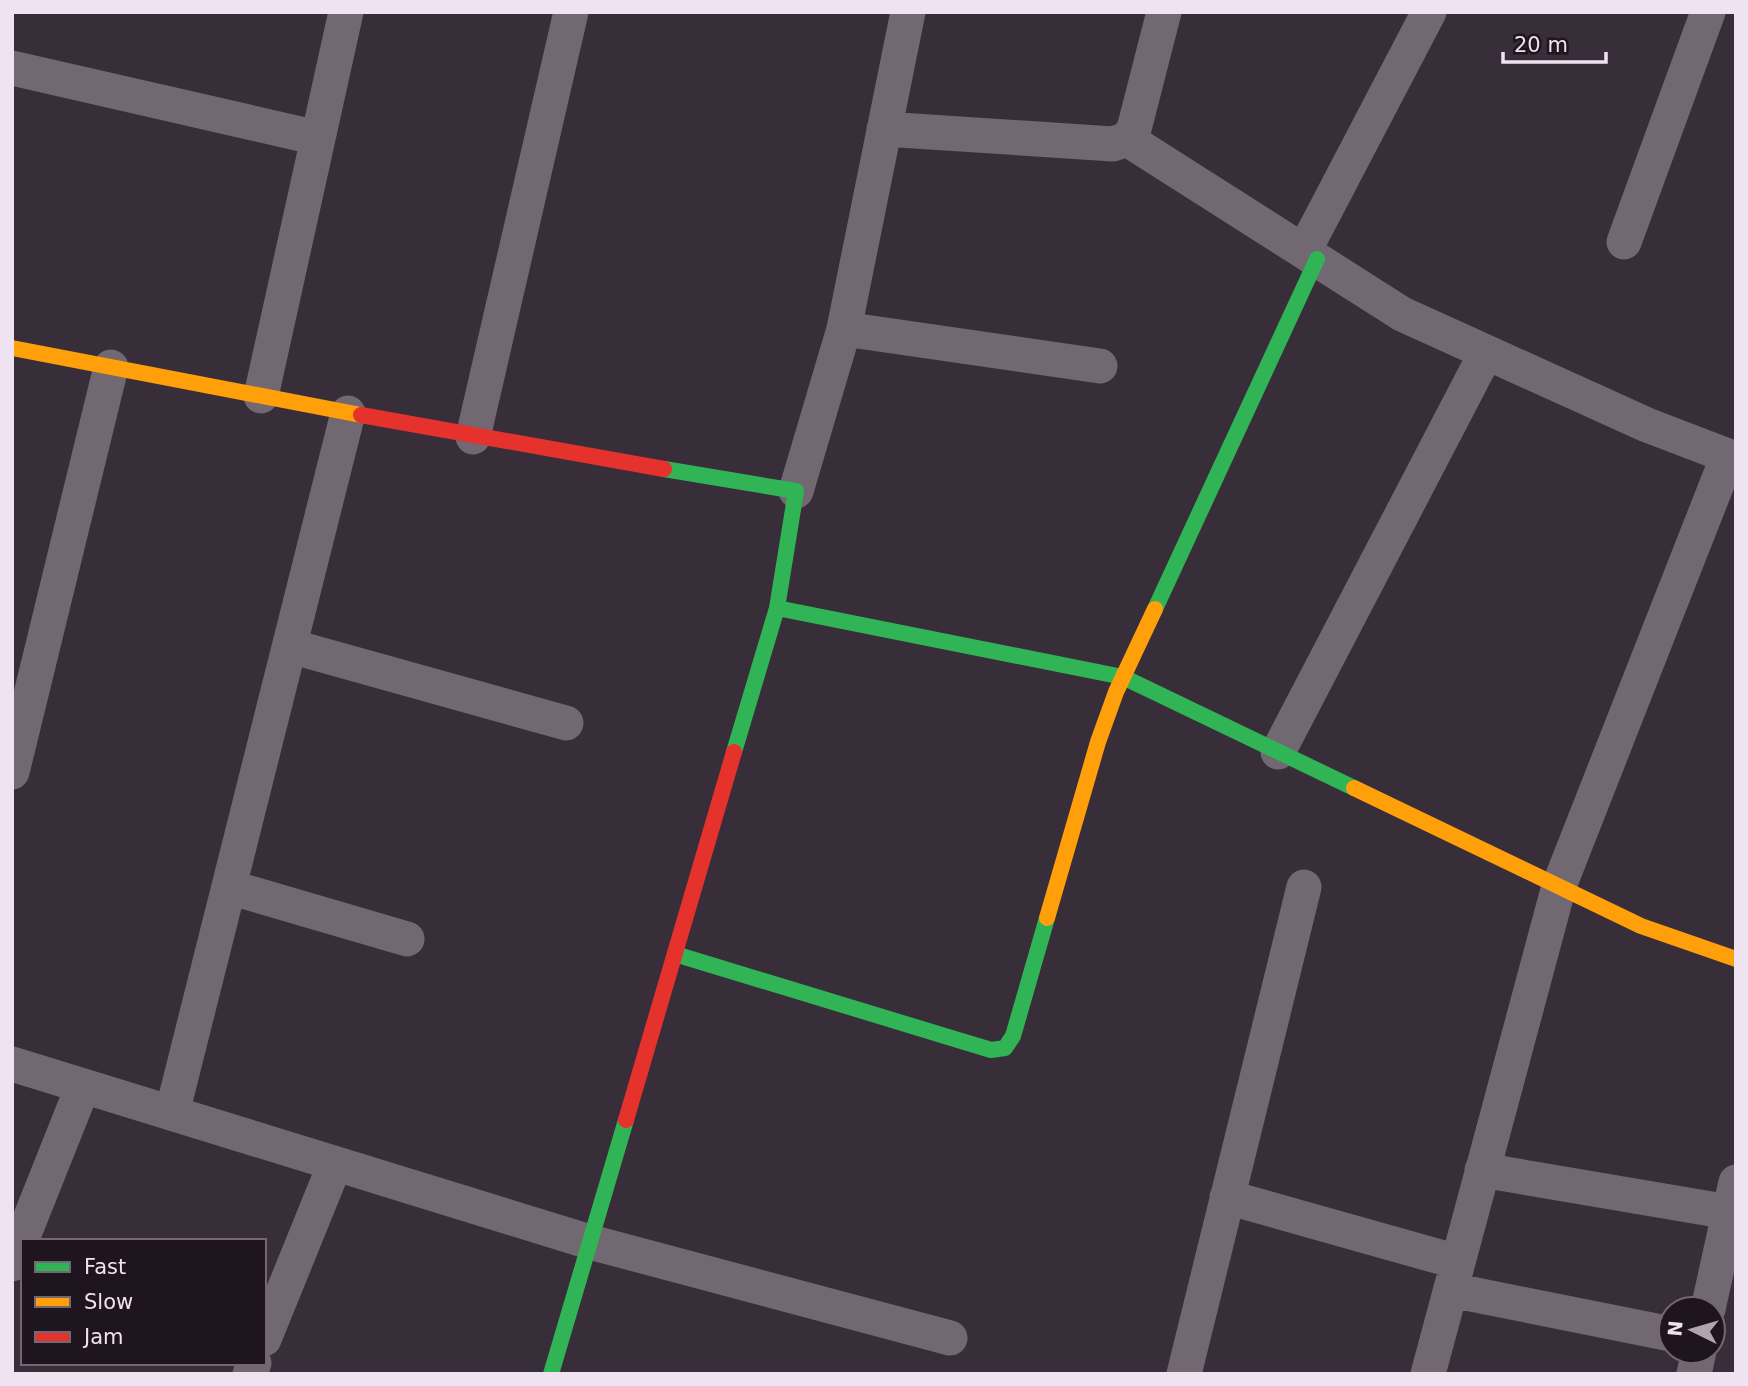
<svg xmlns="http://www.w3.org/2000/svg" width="1748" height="1386" font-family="'DejaVu Sans',sans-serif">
<rect width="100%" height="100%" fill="#382e39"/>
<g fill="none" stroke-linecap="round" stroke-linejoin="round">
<path stroke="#716872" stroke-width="35" d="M12 68 318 138
M884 129 1113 144 1127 139 1134 129 1164 12
M1127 139 1402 314 1647 425 1736 459
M1624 242 1708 12
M1304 251 1429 12
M844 329 1100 366
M261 396 346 12
M473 437 571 12
M796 491 844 329 908 12
M290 646 566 723
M1278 752 1486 353
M12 772 111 367
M229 887 407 939
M12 1064 590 1242 950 1338
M172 1113 348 413
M1482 1170 1729 1212
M1227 1197 1458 1262
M12 1264 83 1086
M1451 1290 1671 1334
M1708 1309 1736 1182
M264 1339 335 1164
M250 1374 254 1363
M1184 1374 1304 887
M1428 1374 1559 886 1728 456
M1694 1374 1699 1351"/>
<path stroke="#30b455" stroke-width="16" d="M664 469 796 491 777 608 734 752
M777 608 1123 677 1354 788
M1155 609 1317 259
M675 954 991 1050 1005 1048 1013 1036 1047 918
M551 1374 626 1120"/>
<path stroke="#ff9f0a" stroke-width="16" d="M12 348 361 415
M1354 788 1641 926 1736 959
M1047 918 1098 742 1116 692 1155 609"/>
<path stroke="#e5322d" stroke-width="16" d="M361 415 664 469
M626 1120 734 752"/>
</g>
<rect width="1748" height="1386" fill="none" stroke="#f0e3f1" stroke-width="28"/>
<rect x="21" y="1239" width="245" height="126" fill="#1e151f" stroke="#726773" stroke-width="2"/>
<rect x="35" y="1262" width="35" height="10" fill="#30b455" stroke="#726773" stroke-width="2"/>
<text x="84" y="1274" font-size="21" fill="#f0e3f1">Fast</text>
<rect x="35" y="1297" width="35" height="10" fill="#ff9f0a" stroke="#726773" stroke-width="2"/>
<text x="84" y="1309" font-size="21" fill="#f0e3f1">Slow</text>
<rect x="35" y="1332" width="35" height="10" fill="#e5322d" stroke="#726773" stroke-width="2"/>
<text x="84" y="1344" font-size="21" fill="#f0e3f1">Jam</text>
<g transform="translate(1692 1330) rotate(275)"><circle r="33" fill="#1e151f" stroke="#726773" stroke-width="2"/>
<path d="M0-5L12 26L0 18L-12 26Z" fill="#b0a4b1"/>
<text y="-10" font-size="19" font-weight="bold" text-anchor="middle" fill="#f0e3f1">N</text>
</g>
<path d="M1503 52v10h103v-10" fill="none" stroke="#f0e3f1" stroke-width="3.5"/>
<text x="1514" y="52" font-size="21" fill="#f0e3f1" stroke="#1e151f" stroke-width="5" paint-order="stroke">20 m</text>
</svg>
